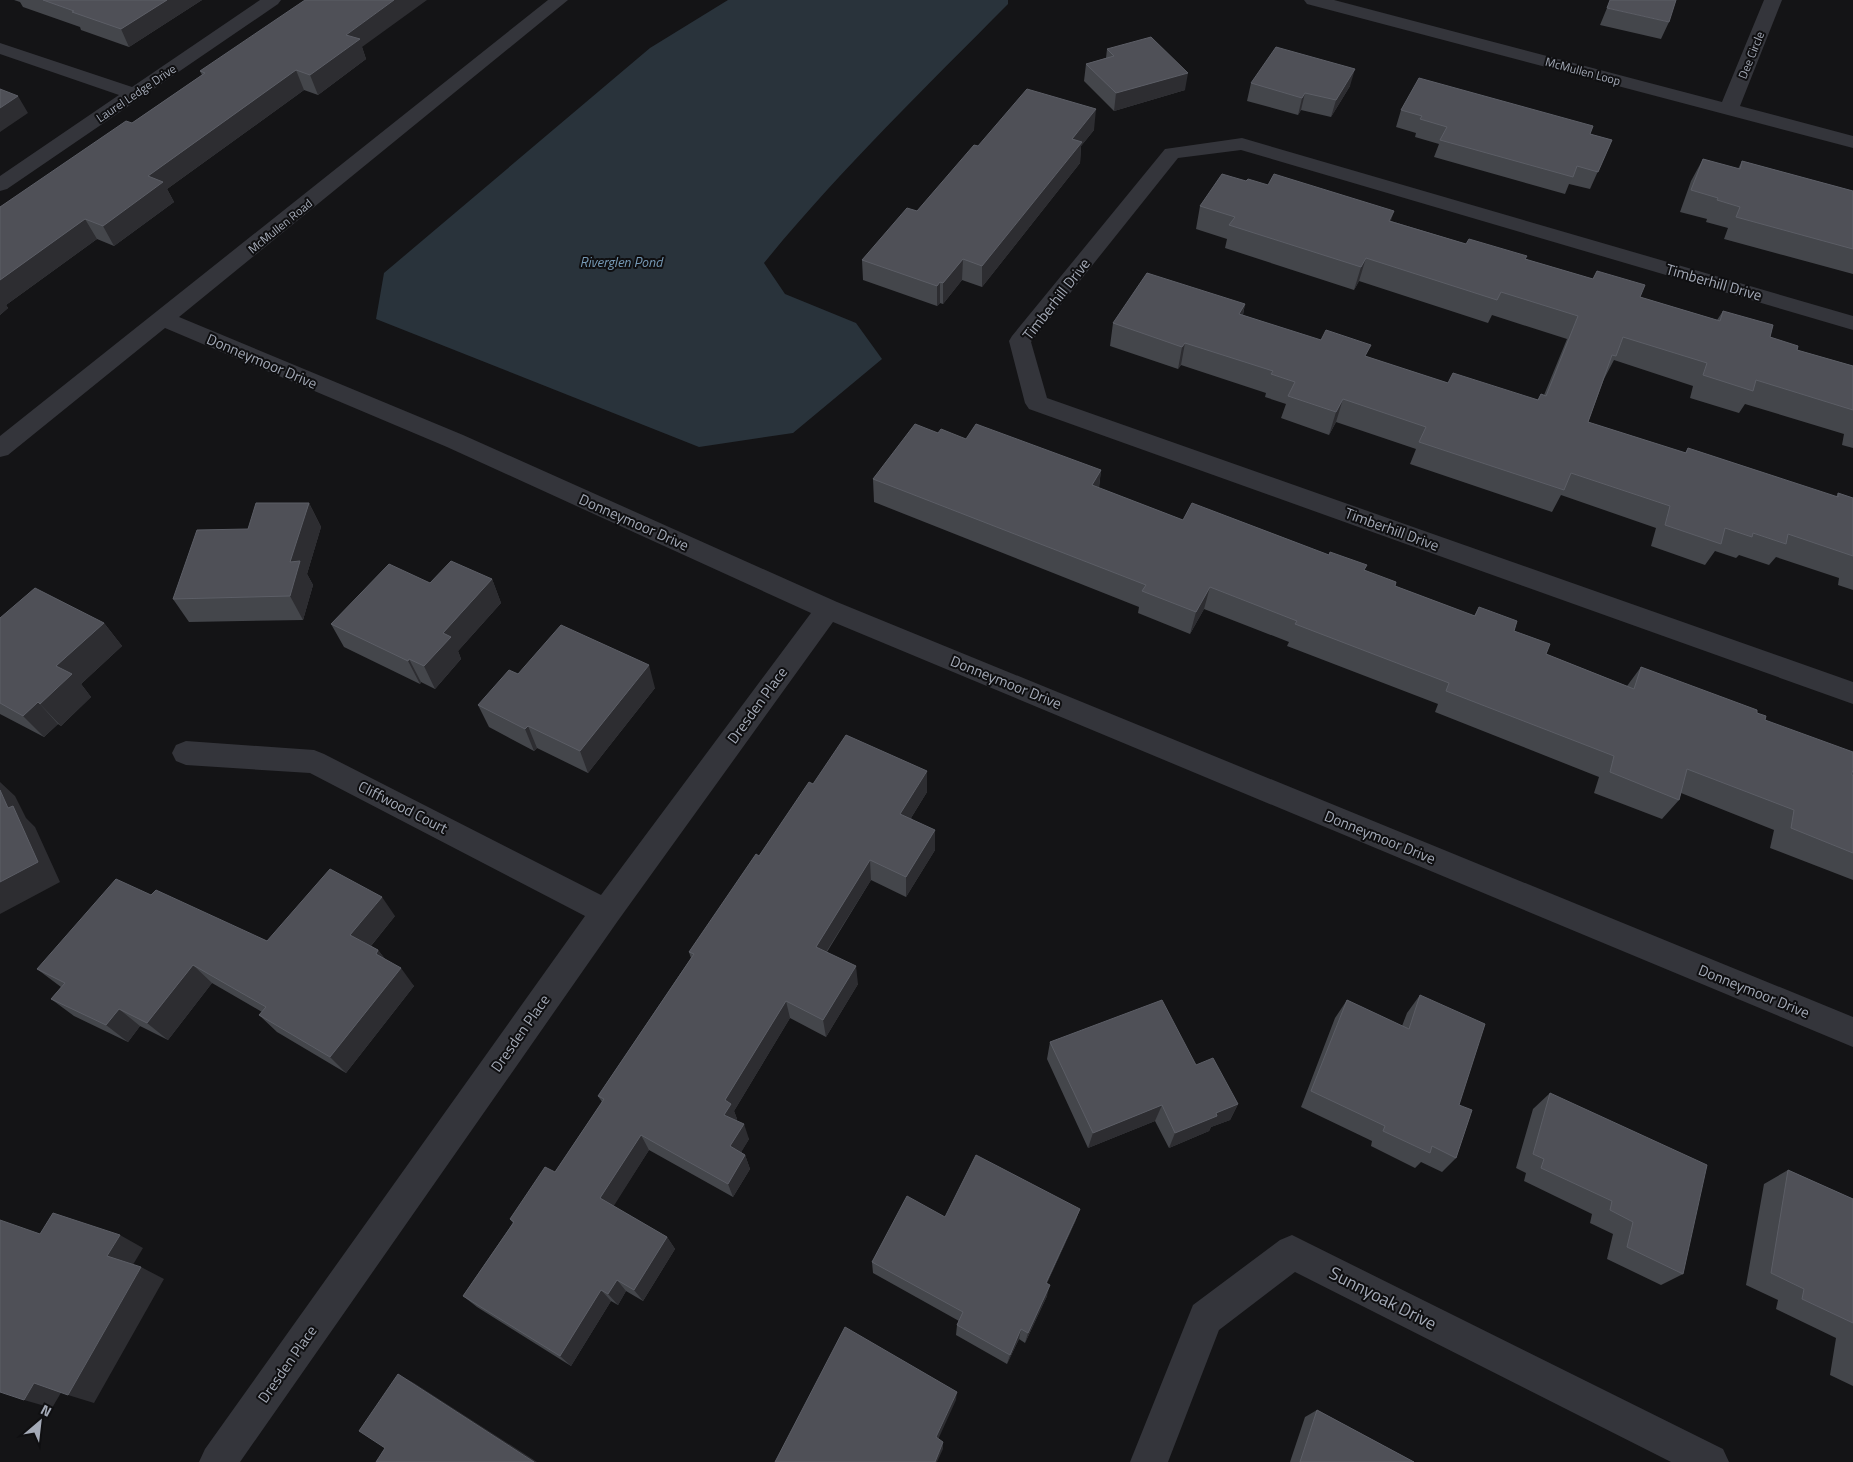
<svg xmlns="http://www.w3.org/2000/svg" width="1853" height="1462" font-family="'Titillium Web',sans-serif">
<rect width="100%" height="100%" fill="#141416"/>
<path fill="#29333b" d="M728 0H1008V4C925 88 839 171 764 263L785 294 856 323 882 359 793 433 699 447 376 319 384 273 650 48Z"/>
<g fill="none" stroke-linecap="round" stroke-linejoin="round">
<path fill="#34353b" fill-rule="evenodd" d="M260 0H281L278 4 7 189 0 191V176L119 95 0 54V43L132 87Z
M548 0H568L179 317 463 435 837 602 1853 1017V1047L833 622 617 922 240 1462H199L205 1449 585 916 310 773 186 765 176 761 172 753 176 745 186 741 314 750 324 754 601 895 811 613 447 447 165 328 8 455 0 457V436Z
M1304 0H1334L1722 102 1764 0H1782L1740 106 1853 136V148L1307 4Z
M1242 138 1853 316V330L1241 150 1178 158 1031 342 1047 398 1853 682V704L1029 409 1025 403 1009 341 1012 336 1165 149Z
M1292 1235 1723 1449 1729 1462H1671L1295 1272 1219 1330 1168 1462H1130L1193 1305 1280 1240Z"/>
</g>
<path fill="#44464b" d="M14 0H202L129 47 81 30 80 27 23 7 20 2Z
M1607 8 1669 22 1661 39 1600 25Z
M362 47 366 59 318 95 304 90 167 189 174 202 114 246 97 239 6 305 8 308 0 315V207L132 123 202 75 200 71Z
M1107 49 1185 90 1114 111 1084 81 1086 64 1106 58Z
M1251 83 1350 86 1331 117 1301 110 1298 115 1247 101Z
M1401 110 1590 134 1612 140 1590 189 1569 184 1565 194 1434 157 1439 144 1415 137 1416 133 1396 127Z
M1094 130 1081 146 1080 163 982 287 962 280 943 304 940 303 937 306 863 280 862 260 917 211 978 146Z
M1703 159 1738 169 1742 161 1853 191V274L1724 239 1728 228 1706 222 1707 219 1680 212 1691 181Z
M1246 181 1391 221 1466 244 1525 259 1593 279 1597 271 1640 297 1717 320 1723 311 1770 337 1797 350 1853 366V448L1842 445 1844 434 1745 404 1739 413 1690 398 1693 386 1614 360 1604 379 1588 422 1685 453 1688 448 1836 497 1838 493 1853 498V590L1838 585 1839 578 1776 557 1769 565 1739 555 1736 558 1715 551 1705 565 1651 546 1656 528 1561 495 1552 512 1410 464 1416 449 1336 422 1329 435 1281 418 1286 404 1265 397 1266 393 1181 365 1178 369 1110 346 1113 323 1245 304 1243 315 1367 357 1448 383 1538 400 1541 394 1544 395 1567 339 1492 315 1488 323 1359 281 1354 290 1225 248 1227 239 1196 229 1200 206Z
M938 433 1101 470 1099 488 1183 520 1365 570 1395 586 1474 616 1479 607 1514 631 1546 654 1627 686 1641 667 1757 713 1765 720 1853 775V880L1770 848 1774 830 1681 793 1679 800 1662 819 1594 793 1599 777 1435 712 1438 704 1287 646 1289 642 1204 609 1190 634 1138 613 1139 607 874 502 873 479Z
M309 503 321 527 307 574 313 585 303 620 189 622 173 599 248 529Z
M492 579 501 603 458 651 461 659 435 689 421 682 420 684 344 647 331 624 430 583Z
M0 618 104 623 122 646 81 684 91 697 61 726 58 724 44 737 0 714Z
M518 674 655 688 588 773 537 748 534 751 489 727 478 705Z
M813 784 927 792 911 818 935 850 906 897 871 880 827 952 858 984 826 1037 790 1018 734 1111 737 1119 736 1120 749 1139 741 1152 745 1155 750 1169 733 1197 649 1150 613 1206 667 1237 675 1249 643 1301 626 1291 618 1305 611 1301 571 1366 477 1307 463 1296 513 1223 510 1219 555 1172 602 1102 598 1096 691 958 689 952 759 856Z
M151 895 267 941 395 916 371 946 378 950 385 959 414 986 346 1073 277 1032 259 1015 262 1012 212 983 168 1040 140 1026 128 1042 74 1016 51 999 61 987 37 969Z
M1420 995 1459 1105 1456 1158 1442 1172 1421 1162 1415 1168 1371 1146 1372 1141 1301 1107 1335 1018 1347 1000 1402 1026 1407 1013Z
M1050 1042 1196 1065 1238 1104 1230 1120 1211 1127 1209 1131 1169 1148 1155 1121 1088 1148 1047 1059Z
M1550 1093 1683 1274 1661 1285 1607 1259 1613 1234 1590 1223 1592 1214 1524 1181 1526 1173 1516 1168 1533 1109Z
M1788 1170 1853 1199V1386L1830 1375 1836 1338 1776 1309 1778 1300 1746 1285 1764 1184Z
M1080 1209 1075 1222 1047 1283V1296L1025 1343 1019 1339 1007 1364 956 1335 957 1325 959 1321 873 1273 872 1262 945 1217Z
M1317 1410 1414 1462H1290L1305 1417Z"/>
<path fill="#2d2d31" d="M167 0H202L129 47 121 29Z
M394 0H427L362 47 366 59 318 95 310 75 346 35Z
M1355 69 1350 86 1331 117 1336 100Z
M296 70 304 90 167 189 174 202 114 246 103 226 148 176Z
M1188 73 1185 90 1114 111 1116 93Z
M1305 93 1301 110 1298 115 1302 98Z
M18 96 28 113 0 132V108Z
M1096 109 1094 130 1081 146 1080 163 982 287V266L1072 139Z
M1394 211 1387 234 1389 221Z
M85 219 97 239 6 305 8 308 0 315V280Z
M1366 258 1359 281 1354 290 1361 267Z
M963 259 962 280 943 304V283Z
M940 282V303L937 306V286Z
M1245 304 1240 327 1239 314Z
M1185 343 1181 365 1178 369 1182 347Z
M1343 399 1336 422 1329 435 1336 412Z
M1101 470 1098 493 1092 485Z
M309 503 321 527 307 574 313 585 303 620 290 596V562Z
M492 579 501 603 458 651 461 659 435 689 424 666 443 633Z
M1210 587 1204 609 1190 634 1196 612Z
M104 623 122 646 81 684 91 697 61 726 40 704 56 666Z
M409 659 421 682 420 684 408 661Z
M649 665 655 688 588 773 580 751Z
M38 702 58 724 44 737 23 716Z
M528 726 537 748 534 751 525 729Z
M927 771V792L901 834 900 814Z
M0 782 15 796 26 818 35 827 60 882 0 914V882L8 808 0 790Z
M935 830V850L906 897V877Z
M870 860 871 880 818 965 816 947Z
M382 897 395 916 365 953 350 935Z
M378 950 393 969 376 954Z
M193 965 212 983 168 1040 147 1023Z
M856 966 858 984 826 1037 823 1020Z
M401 968 414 986 346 1073 330 1057Z
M786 1001 790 1018 734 1111 737 1119 730 1130 724 1115 725 1100Z
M119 1009 140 1026 128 1042 106 1025Z
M1238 1104 1230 1120 1211 1127 1209 1131 1169 1148 1175 1133 1216 1113Z
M1162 1105 1155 1121 1088 1148 1093 1133Z
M744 1124 749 1139 736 1161 730 1146Z
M641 1135 649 1150 610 1212 600 1198Z
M745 1155 750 1169 733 1197 728 1184Z
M1080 1209 1075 1222 1042 1294 1046 1283Z
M120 1235 143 1248 131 1268 107 1256Z
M667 1237 675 1249 643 1301 634 1290Z
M141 1267 164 1279 94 1403 68 1395Z
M617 1280 626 1291 618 1305 608 1294Z
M1050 1285 1047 1296 1025 1343 1028 1333Z
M601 1290 611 1301 571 1366 560 1356Z
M1021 1329 1019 1339 1007 1364 1010 1355Z
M398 1374 414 1383 537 1462H534Z
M34 1383 62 1391 52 1408 24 1400Z
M957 1392 956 1400 936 1444V1437Z
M943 1442V1449L937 1462H935Z"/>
<path fill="#4f5057" stroke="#5c5e66" d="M43 0H167L121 29 72 12 74 11Z
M305 0H394L346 35 360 39 310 75 296 70 148 176 163 182 103 226 85 219 0 280V207L126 121 132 123 205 73 200 71Z
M1610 0H1676L1669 22 1607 8Z
M1151 37 1188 73 1116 93 1086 64 1114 56 1107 49Z
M1276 47 1355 69 1336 100 1305 93 1302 98 1251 83Z
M1419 78 1593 126 1590 134 1612 140 1598 172 1577 166 1573 177 1440 140 1447 127 1420 119 1422 116 1401 110Z
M0 89 18 96 0 108Z
M1027 89 1096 109 1072 139 1082 142 982 266 963 259 943 283 940 282 937 286 862 260 907 208 917 211 974 145 978 146Z
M1703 159 1740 169 1742 161 1853 191V249L1736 217 1740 207 1717 200 1718 198 1691 190Z
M1222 174 1246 181 1248 179 1268 185 1274 174 1394 211 1389 221 1466 244 1469 239 1527 256 1525 259 1593 279 1597 271 1645 285 1640 297 1720 321 1723 311 1773 325 1770 337 1798 346 1797 350 1853 366V410L1756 380 1753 391 1703 375 1707 363 1623 337 1616 356 1612 355 1588 422 1686 453 1688 448 1838 497V493L1853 498V556L1788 534 1786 544 1753 533 1752 537 1725 528 1721 544 1665 525 1670 506 1571 473 1564 490 1419 442 1426 427 1343 399 1336 412 1288 396 1295 382 1271 374 1273 371 1185 343 1182 347 1113 323 1147 273 1245 304 1239 314 1321 340 1326 330 1371 345 1365 356 1448 383 1453 373 1538 400 1541 394 1546 396 1578 316 1501 292 1497 300 1366 258 1361 267 1229 225 1235 217 1200 206Z
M915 424 938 433 941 429 966 439 976 424 1101 470 1092 485 1183 520 1192 503 1329 555 1330 552 1367 565 1364 570 1396 582 1395 586 1475 616 1479 607 1517 621 1514 631 1550 644 1546 654 1634 689 1641 667 1757 710V713L1766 716 1765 720 1853 752V768L1852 775H1853V853L1791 828 1794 810 1687 769 1679 800 1610 772 1614 756 1446 691 1449 683 1295 624 1297 621 1210 587 1196 612 1142 591 1146 585 873 479Z
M256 503H309L290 562 300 561 290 596 173 599 197 530 248 529Z
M451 561 492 579 443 633 451 637 424 666 409 659 408 661 331 624 389 564 430 583Z
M35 588 104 623 56 666 72 674 40 704 38 702 23 716 0 703V618Z
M561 625 649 665 580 751 528 726 525 729 478 705 509 670 518 674Z
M846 735 927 771 900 814 935 830 906 877 870 860 816 947 856 966 823 1020 786 1001 725 1100 731 1104 724 1115 744 1124 730 1146 745 1155 728 1184 641 1135 600 1198 667 1237 634 1290 617 1280 608 1294 601 1290 560 1356 463 1296 514 1222 510 1219 545 1167 555 1172 604 1099 598 1096 694 954 689 952 756 854 759 856 809 782 813 784Z
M0 790 8 808 13 806 38 862 0 882Z
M330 869 382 897 350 935 378 950 376 954 401 968 330 1057 259 1015 266 1007 193 965 147 1023 119 1009 106 1025 51 999 65 983 37 969 116 879 151 895 156 890 267 941Z
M1420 995 1485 1024 1459 1105 1472 1110 1456 1158 1432 1146 1430 1153 1383 1131 1385 1126 1311 1091 1347 1000 1409 1029Z
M1162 1000 1196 1065 1213 1058 1238 1104 1216 1113 1217 1116 1175 1133 1162 1105 1093 1133 1050 1042Z
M1550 1093 1707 1165 1683 1274 1627 1247 1633 1222 1610 1210 1612 1201 1541 1168 1544 1159 1533 1154Z
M976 1155 1080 1209 1046 1283 1050 1285 1028 1333 1021 1329 1010 1355 957 1325 963 1312 872 1262 907 1196 945 1217Z
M1788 1170 1853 1199V1323L1802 1299 1804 1289 1771 1273Z
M53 1213 120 1235 107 1256 141 1267 68 1395 34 1383 24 1400 0 1392V1220L40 1234Z
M845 1327 957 1392 936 1437 943 1442 935 1462H775Z
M398 1374 534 1462H376L385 1448 359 1431Z
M1317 1410 1414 1462H1300Z"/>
<g text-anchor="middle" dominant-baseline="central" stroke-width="4" stroke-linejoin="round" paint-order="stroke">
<g font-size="12" fill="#a4aab7" stroke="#0f0f11">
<text transform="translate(1751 55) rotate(-68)">Dee Circle</text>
<text transform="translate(1583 71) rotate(15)">McMullen Loop</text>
<text transform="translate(136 93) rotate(-34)">Laurel Ledge Drive</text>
<text transform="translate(280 226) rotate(-39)">McMullen Road</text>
</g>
<g font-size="14" font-style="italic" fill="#779ab6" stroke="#0f0f11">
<text x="621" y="261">Riverglen Pond</text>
</g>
<g font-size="15" fill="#a4aab7" stroke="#0f0f11">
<text transform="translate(1714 282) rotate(16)">Timberhill Drive</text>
<text transform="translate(1056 299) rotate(-52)">Timberhill Drive</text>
<text transform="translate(262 361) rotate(23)">Donneymoor Drive</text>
<text transform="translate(634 522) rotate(24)">Donneymoor Drive</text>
<text transform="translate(1392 529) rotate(20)">Timberhill Drive</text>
<text transform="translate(1006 682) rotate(22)">Donneymoor Drive</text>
<text transform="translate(757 705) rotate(-54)">Dresden Place</text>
<text transform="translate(403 807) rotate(27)">Cliffwood Court</text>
<text transform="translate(1380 837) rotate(22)">Donneymoor Drive</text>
<text transform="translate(1754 991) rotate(22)">Donneymoor Drive</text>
<text transform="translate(520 1033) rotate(-55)">Dresden Place</text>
<text transform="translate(287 1364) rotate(-55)">Dresden Place</text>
</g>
<g font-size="18" fill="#a4aab7" stroke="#0f0f11">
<text transform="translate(1383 1298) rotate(27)">Sunnyoak Drive</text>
</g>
</g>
<g transform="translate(40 1422) rotate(28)" stroke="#0f0f11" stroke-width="4" paint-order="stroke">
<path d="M0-4L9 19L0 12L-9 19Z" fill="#a4aab7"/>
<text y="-8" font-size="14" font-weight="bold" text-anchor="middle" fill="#a4aab7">N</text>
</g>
</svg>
